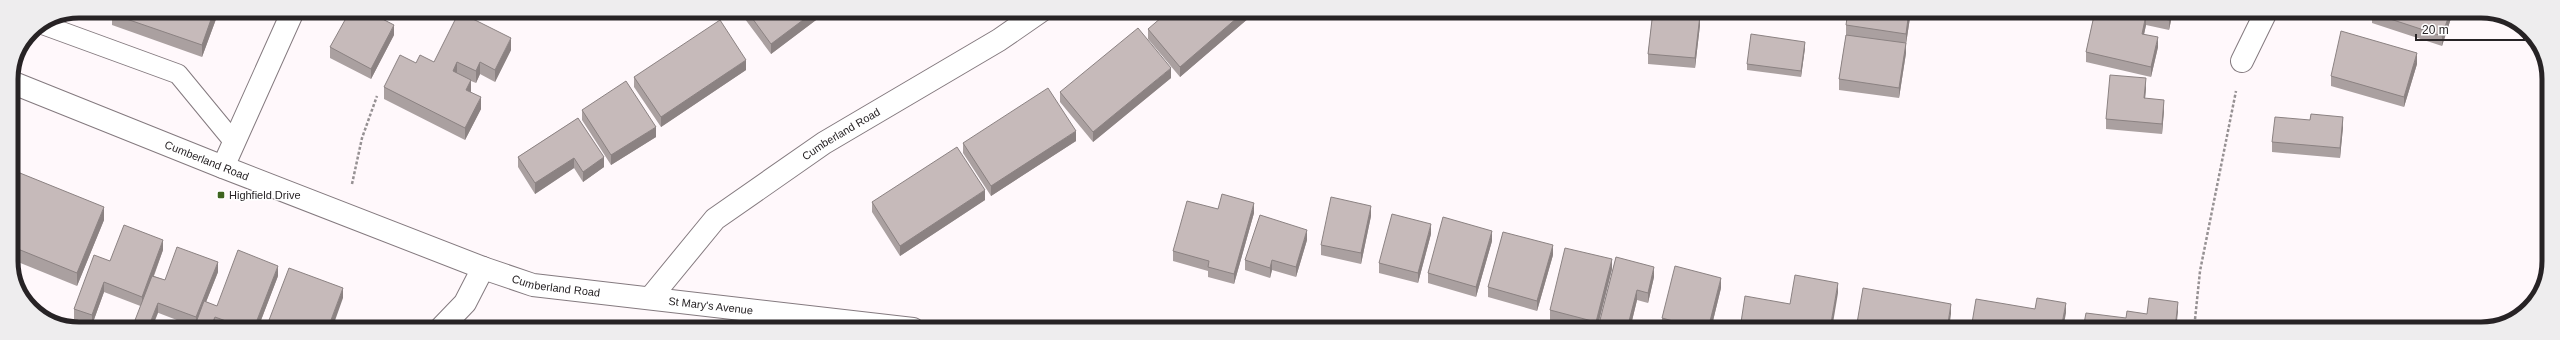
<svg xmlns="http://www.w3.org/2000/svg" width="2560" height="340" font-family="Helvetica,sans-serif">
<rect width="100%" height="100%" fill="#fff8fb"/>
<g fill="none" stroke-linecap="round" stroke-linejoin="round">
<g stroke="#847a7f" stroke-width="21">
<path id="lane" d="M41 24 178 74 234 142"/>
</g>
<g stroke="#847a7f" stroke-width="24">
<g id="street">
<path d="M2242 61 2266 12"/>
<path id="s1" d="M11 82 223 167 483 268 533 285 913 329"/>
<path d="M223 167 293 11"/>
<path id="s2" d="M651 297 715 219 824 143 999 40 1041 11"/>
<path d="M440 329 465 303 483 268"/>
</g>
</g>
<path stroke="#969193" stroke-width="2.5" stroke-dasharray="3 2" stroke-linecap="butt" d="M352 184 362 138 377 96
M2194 329 2200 271 2236 91"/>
<use href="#lane" stroke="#fff" stroke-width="19"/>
<use href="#street" stroke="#fff" stroke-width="22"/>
</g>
<path fill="#aaa0a0" d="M113 11H219L202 57 112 25V14Z
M739 11H828L771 54Z
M1257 11 1180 77 1148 39V29Z
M1653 11H1700V25L1695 68 1648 64V54Z
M1848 11H1911L1906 44V53L1899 98 1839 90V79L1846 35V25Z
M2095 11H2173L2169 30 2146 25 2144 34 2158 47 2151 77 2086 62V52Z
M2372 12H2453L2442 46 2372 23Z
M394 35 371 79 330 58V47Z
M1805 48 1801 77 1747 70V64Z
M511 50 495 82 480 74 476 83 471 81V92L481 109 465 140 384 99V87L416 63 434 62Z
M2417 64 2404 107 2331 86V76Z
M746 70 661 127 634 87V77Z
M1171 78 1093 142 1060 102V92Z
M2146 88 2145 99 2164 110 2162 134 2106 129V119Z
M582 110 656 137 611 165 582 120Z
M578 118 604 167 583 182 574 168 535 194 518 167V157Z
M2343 127 2340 158 2272 152V142Z
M1076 141 991 196 963 153V143Z
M12 177 104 220 77 286 13 260Z
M985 200 900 256 872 212V202Z
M1218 209 1254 213 1234 284 1208 277V271L1173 261V251Z
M1371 216 1361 264 1321 255V245Z
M1431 234 1418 283 1379 273V263Z
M1307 240 1296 277 1272 270 1270 278 1245 270V260Z
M1492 241 1476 297 1428 283V273Z
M163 250 154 276 165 280 218 272 206 302 217 306 278 276 258 328H218L215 327 214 328H194L195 327 104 292 92 325 74 319V309L110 261Z
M1553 255 1537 311 1488 297V287Z
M1616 257 1654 277 1648 303 1637 300 1630 329H1599V324Z
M1612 269 1597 329H1584L1550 320V310Z
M1721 288 1711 329H1662V318Z"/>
<path fill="#8b8282" d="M214 11H219L202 57V45Z
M815 11H828L771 54V44Z
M1245 11H1257L1180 77V67Z
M1909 11H1911L1906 44V34Z
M2171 11H2173L2169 30V20Z
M2450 12H2453L2442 46V36Z
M1700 15V25L1695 68V58Z
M2146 15V25L2142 44V34Z
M394 25V35L371 79V69Z
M2158 37V47L2151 77V67Z
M511 38V50L495 82V70Z
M1805 42V48L1801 77V71Z
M1906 43V53L1899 98V88Z
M2417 53V64L2404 107V97Z
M746 60V70L661 127V117Z
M457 62V74L453 71Z
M480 62V74L476 83V71Z
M1171 68V78L1093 142V132Z
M2146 78V88L2144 109V98Z
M471 80V92L466 90Z
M481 97V109L465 140V128Z
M2164 100V110L2162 134V124Z
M2343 117V127L2340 158V148Z
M656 127V137L611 165V155Z
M1076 131V141L991 196V186Z
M604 157V167L583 182V172Z
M574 158V168L535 194V183Z
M985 190V200L900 256V246Z
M1254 203V213L1234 284V274Z
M1371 206V216L1361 264V253Z
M104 207V220L77 286V273Z
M1431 224V234L1418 283V273Z
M1307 230V240L1296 277V267Z
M1492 231V241L1476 297V287Z
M163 240V250L142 307V297Z
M1553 245V255L1537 311V301Z
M1612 259V269L1597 329H1596V322Z
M1272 260V270L1270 278V268Z
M218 262V272L196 327V317Z
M278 266V276L258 328H254Z
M1654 267V277L1648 303V293Z
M1721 278V288L1711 329H1708Z
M104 282V292L92 325V315Z
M1838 283V293L1832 329H1830Z
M343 288V298L332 329 328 328Z
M1637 290V300L1630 329H1627Z
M2178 302V312L2176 329H2175Z
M158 303V313L152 328H148Z
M2066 303V313L2063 329H2061Z
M1951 304V314L1949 329H1947Z
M215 317 214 328H210Z"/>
<path fill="#c6baba" stroke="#8b8282" d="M113 11H214L202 45 112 14Z
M350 11H367L394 25 371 69 330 47Z
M747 11H815L771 44Z
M1169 11H1245L1180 67 1148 29Z
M1653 11H1667L1700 15 1695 58 1648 54Z
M1848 11H1909L1906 34 1846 25Z
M2095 11H2171L2169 20 2146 15 2142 34 2158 37 2151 67 2086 52Z
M459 12 511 38 495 70 480 62 476 71 457 62 453 71 471 80 466 90 481 97 465 128 384 87 400 55 416 63 420 55 434 62Z
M2372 12H2450L2442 36 2372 13Z
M720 20 746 60 661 117 634 77Z
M1138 28 1171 68 1093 132 1060 92Z
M2341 31 2417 53 2404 97 2331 76Z
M1751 34 1805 42 1801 71 1747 64Z
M1846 35 1906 43 1899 88 1839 79Z
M2110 75 2146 78 2144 98 2164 100 2162 124 2106 119Z
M626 81 656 127 611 155 582 110Z
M1048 88 1076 131 991 186 963 143Z
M2311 114 2343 117 2340 148 2272 142 2275 117 2310 120Z
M578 118 604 157 583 172 574 158 535 183 518 157Z
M957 147 985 190 900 246 872 202Z
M15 171 104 207 77 273 13 247 12 177Z
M1222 194 1254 203 1234 274 1208 267 1209 261 1173 251 1187 201 1218 209Z
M1331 197 1371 206 1361 253 1321 245Z
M1392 214 1431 224 1418 273 1379 263Z
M1260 215 1307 230 1296 267 1272 260 1270 268 1245 260Z
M1443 217 1492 231 1476 287 1428 273Z
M124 225 163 240 142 297 104 282 92 315 74 309 94 255 110 261Z
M1503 232 1553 245 1537 301 1488 287Z
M177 247 218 262 196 317 158 303 148 328H132L152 276 165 280Z
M1565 248 1612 259 1596 322 1550 310Z
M238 250 278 266 254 328H245L215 317 210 328H194L204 301 217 306Z
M1616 257 1654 267 1648 293 1637 290 1627 329H1615L1599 324Z
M1675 266 1721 278 1708 329H1702L1662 318Z
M289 268 343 288 328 328H266Z
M1795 275 1838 283 1830 329H1740L1745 296 1790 304Z
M1863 288 1951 304 1947 329H1856Z
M2037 298 2066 303 2061 329H1971L1976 299 2035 309Z
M2149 298 2178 302 2175 329H2083L2086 313 2126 318 2127 311 2147 314Z"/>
<rect fill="#3e651f" stroke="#fff" stroke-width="1.5" x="217" y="191" width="8" height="8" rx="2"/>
<g text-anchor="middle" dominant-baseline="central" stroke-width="3" stroke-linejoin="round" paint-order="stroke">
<g font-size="11" fill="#272325" stroke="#fff">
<text stroke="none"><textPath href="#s2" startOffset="253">Cumberland Road</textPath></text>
<text stroke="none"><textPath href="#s1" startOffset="211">Cumberland Road</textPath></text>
<text stroke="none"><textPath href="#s1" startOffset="583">Cumberland Road</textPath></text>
<text stroke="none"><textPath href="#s1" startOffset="739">St Mary's Avenue</textPath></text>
</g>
<g font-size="11" fill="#272325" stroke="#fff" text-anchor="start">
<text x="229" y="195">Highfield Drive</text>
</g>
</g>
<path d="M0 0H2560V340H0ZM79 18H2481A61 61 0 0 1 2542 79V261A61 61 0 0 1 2481 322H79A61 61 0 0 1 18 261V79A61 61 0 0 1 79 18Z" fill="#eeedee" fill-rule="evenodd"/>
<path fill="none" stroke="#272325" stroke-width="5" d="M79 18H2481A61 61 0 0 1 2542 79V261A61 61 0 0 1 2481 322H79A61 61 0 0 1 18 261V79A61 61 0 0 1 79 18Z"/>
<path d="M2416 34v6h108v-6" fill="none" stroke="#272325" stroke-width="2"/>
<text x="2422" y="34" font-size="12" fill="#272325" stroke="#ffffff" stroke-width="3" paint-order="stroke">20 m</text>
</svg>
